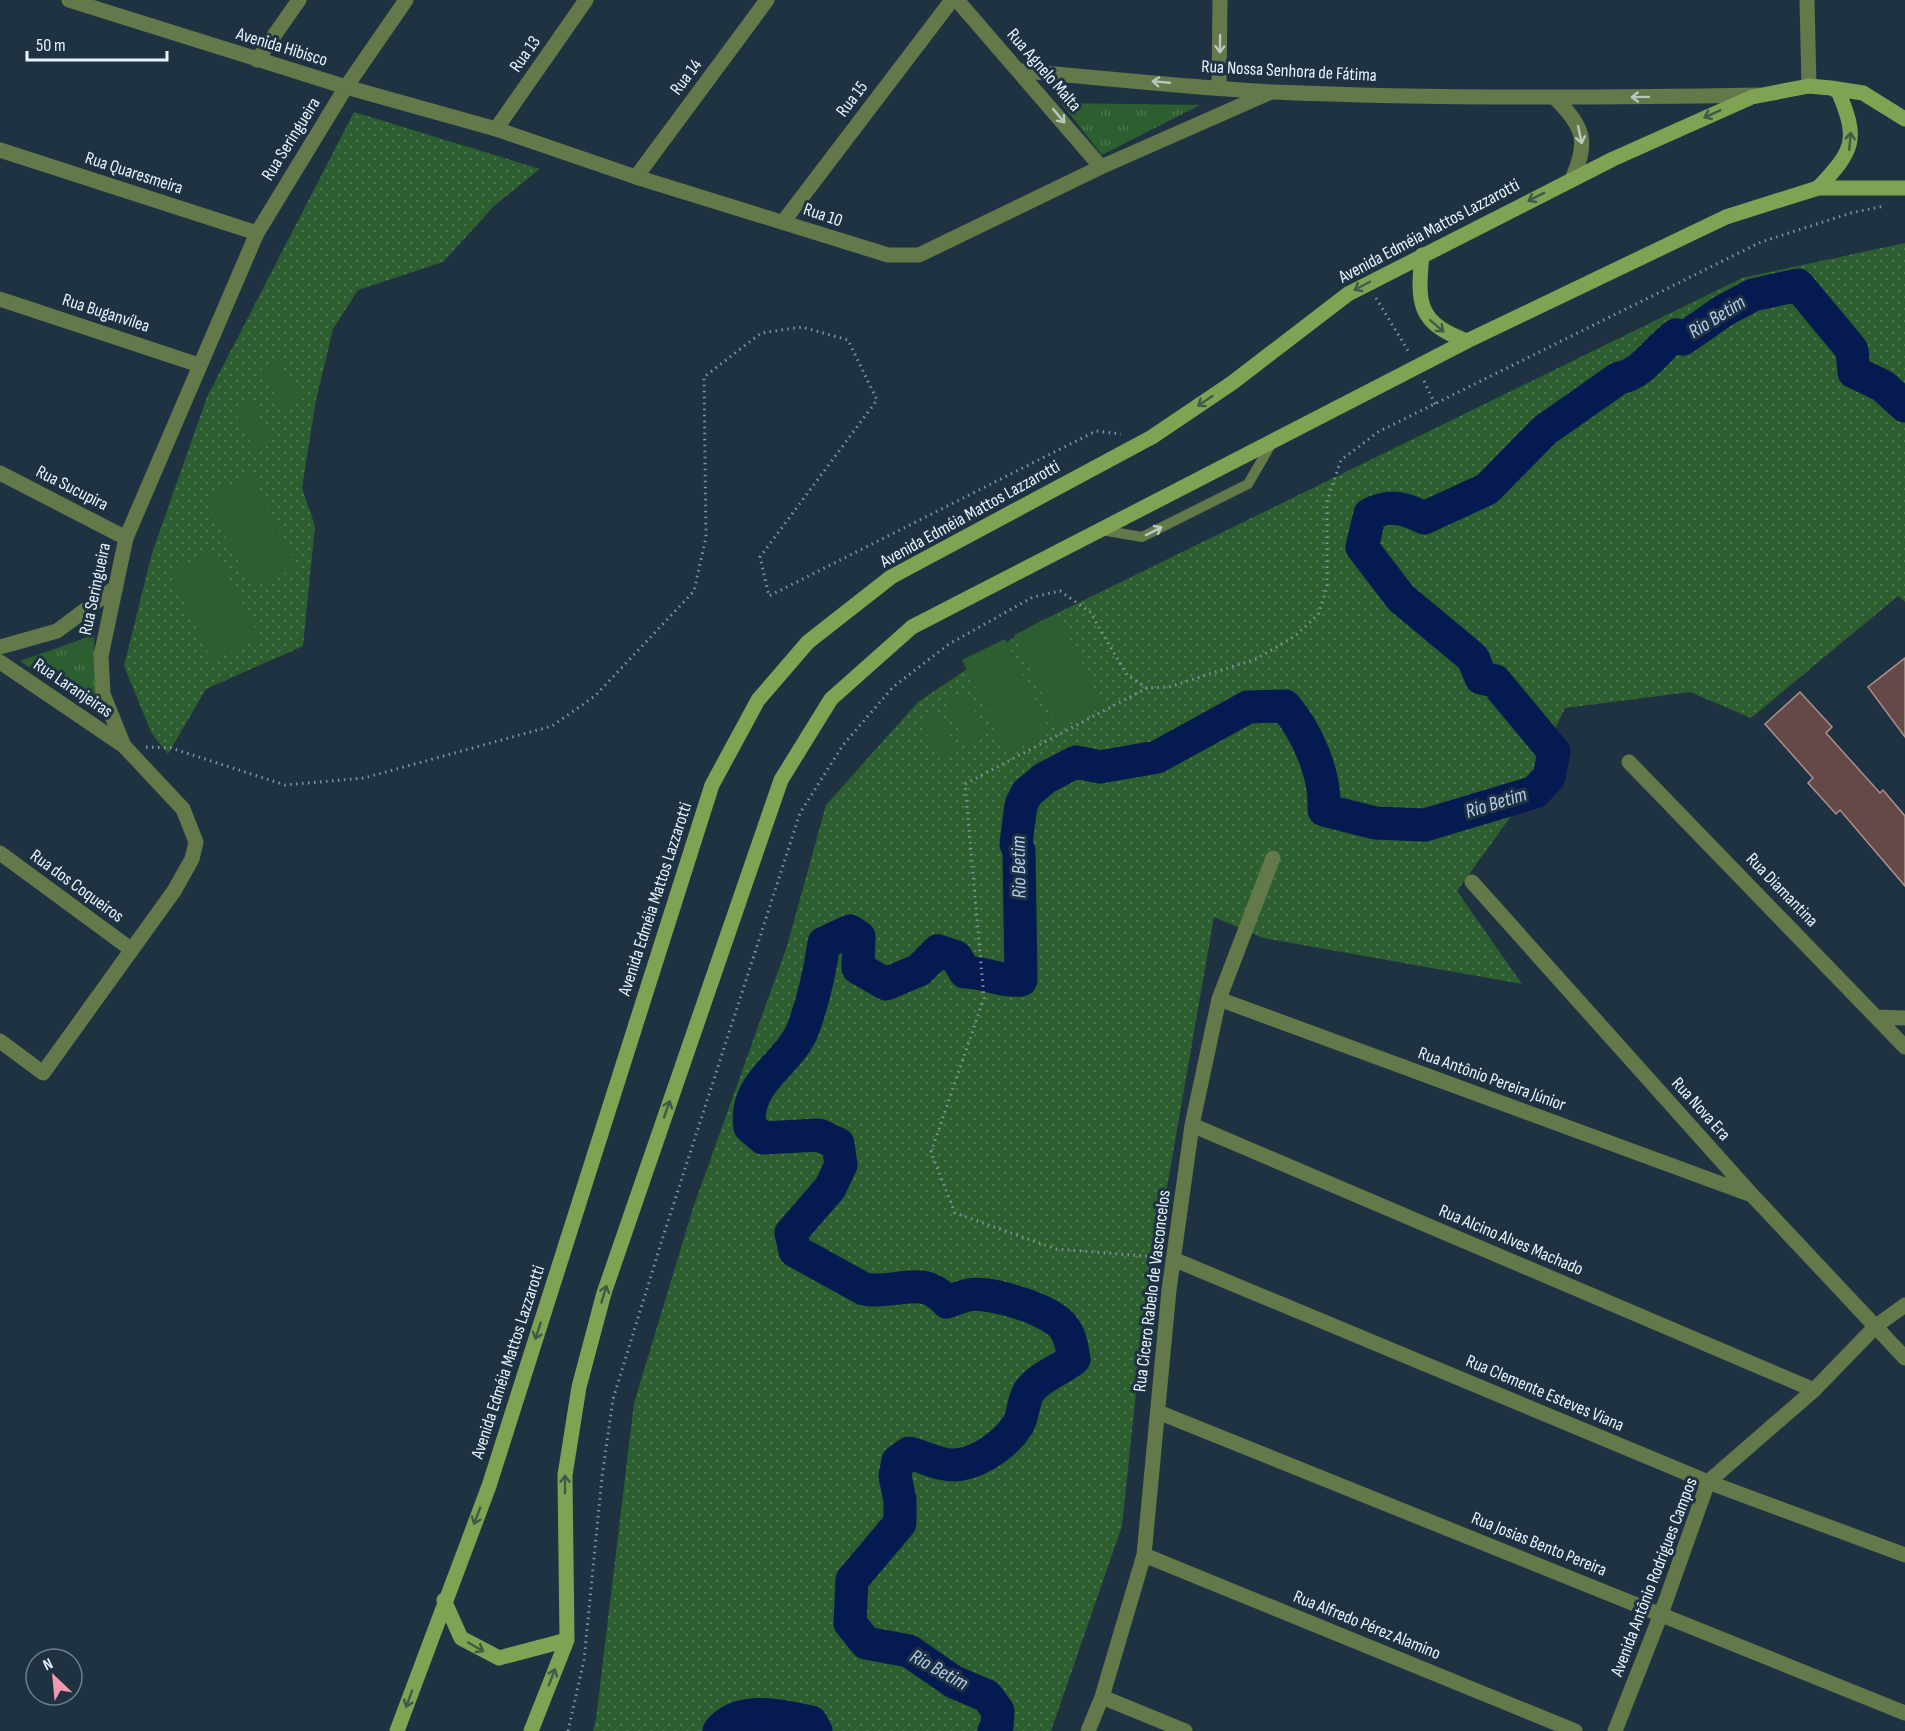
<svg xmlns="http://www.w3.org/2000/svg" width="1905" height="1731" font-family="'Sofia Sans Condensed',sans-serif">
<defs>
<pattern id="grass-tufts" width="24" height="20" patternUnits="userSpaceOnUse" patternTransform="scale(1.5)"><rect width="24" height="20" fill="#2c5e2f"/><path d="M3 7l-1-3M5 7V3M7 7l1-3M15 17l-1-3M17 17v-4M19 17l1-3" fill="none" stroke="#4b764e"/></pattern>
<pattern id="park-dots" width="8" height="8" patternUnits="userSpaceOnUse" patternTransform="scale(1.5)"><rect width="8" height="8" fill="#2c5e2f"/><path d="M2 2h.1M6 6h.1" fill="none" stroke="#4b764e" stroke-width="1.8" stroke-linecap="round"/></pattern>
</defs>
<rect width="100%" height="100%" fill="#1f3242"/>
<path fill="url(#grass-tufts)" d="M1061 103 1200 105 1102 155Z
M94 635 97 714 20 661Z"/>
<path fill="url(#park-dots)" d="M354 112 540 169 495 205 443 262 358 290 333 329 316 400 302 488 315 526 303 646 206 689 168 754 152 734 124 666 152 553 207 397Z
M1905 243V602L1898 596 1751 718 1690 692 1565 708 1517 808 1457 891 1522 984 1263 938 1214 917 1143 1326 1122 1526 1051 1731H593L596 1719 634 1403 694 1205 787 946 826 805 918 702 1031 626 1742 278Z"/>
<path fill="#2c5e2f" d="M278 359 301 399 284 409 261 369Z
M250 400 273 443 256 452 233 409Z
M251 473 297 567 253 588 205 499Z
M215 550 260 637 212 661 170 573Z
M1058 614 1103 707 1058 728 1014 635Z
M1005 639 1051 732 1007 753 962 660Z
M964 691 987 733 967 744 945 702Z
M937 713 957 751 940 760 920 721Z"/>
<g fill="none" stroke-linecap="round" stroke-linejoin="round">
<path stroke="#061a52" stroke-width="33" d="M719 1731C740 1705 782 1716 811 1722L816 1731
M994 1731 997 1727 998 1711 987 1696 954 1682 909 1651 866 1643 850 1623 852 1580 900 1523V1500L895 1476 898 1461 909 1453C921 1456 933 1462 944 1464 971 1470 1004 1446 1018 1425 1024 1414 1023 1399 1030 1390 1041 1376 1060 1370 1074 1359 1072 1348 1071 1337 1064 1328 1053 1310 990 1291 969 1295 962 1296 954 1300 947 1302 922 1273 897 1295 864 1289L795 1251 791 1233 830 1188 841 1165 838 1144 819 1135 763 1138 750 1127C743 1082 789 1065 803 1029 813 1002 820 971 824 943L850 931 859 937 858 968 886 984 919 970 938 951 956 957 965 972C985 972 1001 982 1021 980L1019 851 1016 844 1021 805 1027 793 1045 778 1066 767 1076 762 1100 767 1157 757 1248 707 1285 706C1308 733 1326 775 1324 810L1375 823 1425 825 1535 792 1549 777 1554 752 1495 681 1481 678 1473 658 1401 598 1362 547 1370 514C1389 504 1405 508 1424 518L1487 489 1545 430 1619 378C1643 374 1657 348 1676 335L1683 339 1723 311 1753 295 1798 285 1852 350 1854 372 1883 386 1905 406"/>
</g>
<path fill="#644948" stroke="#ad8f8d" stroke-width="1.5" d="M1905 658V737L1868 687Z
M1800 692 1832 727 1826 733 1880 793 1883 790 1905 816V886L1840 810 1836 814 1808 783 1813 778 1765 724Z"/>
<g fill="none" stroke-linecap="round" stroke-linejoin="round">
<path stroke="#8393a0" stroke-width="3" stroke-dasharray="1.5 4.5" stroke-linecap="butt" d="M1376 298 1410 354
M1424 381 1435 404
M1147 688 965 784 984 998 931 1152 955 1213 1056 1249 1157 1257
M146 747 171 748 285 785 364 778 552 726 595 696 694 591 706 537 704 377 761 333 802 327 848 340 877 400 760 557 769 596 1096 431 1121 434
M568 1731 584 1660 602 1477 613 1399 662 1240 800 813 843 745 893 687 949 644 1033 597 1060 591 1090 612 1127 675 1147 688 1169 687 1256 659 1295 636 1318 615 1327 587V501L1341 460 1378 432 1761 242 1851 213 1884 206"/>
<path stroke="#637949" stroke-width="10" d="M1101 530 1142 537 1248 484 1273 441"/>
<path stroke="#637949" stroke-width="15" d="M1807 0 1809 86
M257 60 299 0
M1219 87 1220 0
M496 129 586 0
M0 150 257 233
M636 177 767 0
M783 222 952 0
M0 299 199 365
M0 473 126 538
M0 647 57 631 116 587
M0 662 124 746
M1629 762 1905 1047
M0 853 132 950
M1472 882 1752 1195 1905 1358
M1219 999 1749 1194
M1877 1017 1905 1018
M0 1041 43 1073 174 891 192 859 196 842 183 809 124 746 103 694 101 656 126 538 257 233 346 87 406 0
M1192 1125 1814 1390
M1173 1259 1708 1482 1905 1555
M1158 1412 1905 1713
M1144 1555 1575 1731
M1102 1697 1185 1731
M1088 1731 1102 1697 1144 1555 1169 1290 1192 1125 1219 999 1273 858"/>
<path stroke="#637949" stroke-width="15" d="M69 0 346 87 496 129 636 177 888 255H919L1101 167 1271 92
M957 0 1101 167
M1021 71C1105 78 1190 88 1274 92 1435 99 1596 98 1758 95
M1555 98C1584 127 1589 141 1572 179
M1615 1731 1661 1614 1708 1482 1814 1390 1876 1326 1905 1305"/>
<path stroke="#80a253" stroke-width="15" d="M1818 188C1854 150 1859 140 1838 91L1831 88
M1422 255C1417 304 1418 323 1467 341
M444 1600 461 1638 499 1658 567 1640
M397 1731 489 1486 712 785 758 700 808 642 891 577 1152 437 1232 383 1348 294 1613 159 1752 97 1809 86 1831 88 1863 93 1905 119
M531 1731 567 1640 565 1475 579 1387 604 1293 781 780 831 699 912 627 1467 341 1726 217 1818 188H1905"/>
</g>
<defs><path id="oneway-shaft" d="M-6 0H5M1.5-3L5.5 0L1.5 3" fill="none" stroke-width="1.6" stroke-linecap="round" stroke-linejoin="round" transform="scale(1.5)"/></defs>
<g stroke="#b9c8be">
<use href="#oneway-shaft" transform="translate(1220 44) rotate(91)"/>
<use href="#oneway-shaft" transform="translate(1161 82) rotate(-175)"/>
<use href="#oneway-shaft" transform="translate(1640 97) rotate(179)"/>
<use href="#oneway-shaft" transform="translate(1059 116) rotate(50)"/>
<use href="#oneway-shaft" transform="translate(1580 135) rotate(78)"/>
<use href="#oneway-shaft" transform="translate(1154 531) rotate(-27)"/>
</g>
<g stroke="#415948">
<use href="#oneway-shaft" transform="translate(1712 114) rotate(156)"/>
<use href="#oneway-shaft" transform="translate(1850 141) rotate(-85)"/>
<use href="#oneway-shaft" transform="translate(1536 197) rotate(153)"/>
<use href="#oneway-shaft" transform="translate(1362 286) rotate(152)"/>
<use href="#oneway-shaft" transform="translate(1437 326) rotate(41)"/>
<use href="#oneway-shaft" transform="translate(1205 401) rotate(146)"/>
<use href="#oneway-shaft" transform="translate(667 1109) rotate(-71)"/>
<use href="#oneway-shaft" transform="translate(604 1294) rotate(-73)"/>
<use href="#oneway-shaft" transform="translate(538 1331) rotate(108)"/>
<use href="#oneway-shaft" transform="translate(565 1484) rotate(-90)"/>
<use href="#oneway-shaft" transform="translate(477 1516) rotate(111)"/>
<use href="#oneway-shaft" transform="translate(476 1647) rotate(30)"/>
<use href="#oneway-shaft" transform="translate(552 1677) rotate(-69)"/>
<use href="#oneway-shaft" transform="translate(409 1699) rotate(110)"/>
</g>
<g text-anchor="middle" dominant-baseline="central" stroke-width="6" stroke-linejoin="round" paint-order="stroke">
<g font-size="18" fill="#e7f3fd" stroke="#1f3242">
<text transform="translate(282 47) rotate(17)">Avenida Hibisco</text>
<text transform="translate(525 54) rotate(-55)">Rua 13</text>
<text transform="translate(1044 70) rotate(49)">Rua Agnelo Malta</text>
<text transform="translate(1289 71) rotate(3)">Rua Nossa Senhora de Fátima</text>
<text transform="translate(686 77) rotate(-53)">Rua 14</text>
<text transform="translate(852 99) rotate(-53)">Rua 15</text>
<text transform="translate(291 139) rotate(-58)">Rua Seringueira</text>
<text transform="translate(134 173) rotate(18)">Rua Quaresmeira</text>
<text transform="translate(823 215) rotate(19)">Rua 10</text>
<text transform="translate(1429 231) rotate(-28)">Avenida Edméia Mattos Lazzarotti</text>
<text transform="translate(106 313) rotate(18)">Rua Buganvílea</text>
<text transform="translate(72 488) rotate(27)">Rua Sucupira</text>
<text transform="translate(970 514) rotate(-29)">Avenida Edméia Mattos Lazzarotti</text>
<text transform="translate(95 589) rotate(-78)">Rua Seringueira</text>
<text transform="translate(73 688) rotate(34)">Rua Laranjeiras</text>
<text transform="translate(77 886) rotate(36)">Rua dos Coqueiros</text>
<text transform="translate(1782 890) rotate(46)">Rua Diamantina</text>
<text transform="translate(655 899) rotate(-72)">Avenida Edméia Mattos Lazzarotti</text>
<text transform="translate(1492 1079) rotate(20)">Rua Antônio Pereira Júnior</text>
<text transform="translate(1701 1109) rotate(48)">Rua Nova Era</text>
<text transform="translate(1511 1240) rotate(23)">Rua Alcino Alves Machado</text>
<text transform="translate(1152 1291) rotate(-83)">Rua Cícero Rabelo de Vasconcelos</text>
<text transform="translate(508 1362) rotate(-72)">Avenida Edméia Mattos Lazzarotti</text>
<text transform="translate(1545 1393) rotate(23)">Rua Clemente Esteves Viana</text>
<text transform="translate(1539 1544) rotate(22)">Rua Josias Bento Pereira</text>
<text transform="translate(1654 1577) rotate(-69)">Avenida Antônio Rodrigues Campos</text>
<text transform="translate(1367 1625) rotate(22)">Rua Alfredo Pérez Alamino</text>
</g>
<g font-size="20" font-style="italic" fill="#b8caee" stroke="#1f3242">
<text transform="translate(1717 317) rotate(-32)">Rio Betim</text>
<text transform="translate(1496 803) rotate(-17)">Rio Betim</text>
<text transform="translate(1019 867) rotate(-91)">Rio Betim</text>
<text transform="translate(939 1670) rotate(29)">Rio Betim</text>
</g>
</g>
<g transform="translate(54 1677) rotate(334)"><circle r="28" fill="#1f3242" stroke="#6f7f8d" stroke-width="1.5"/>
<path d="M0-4.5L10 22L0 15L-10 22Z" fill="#f29aad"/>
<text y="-9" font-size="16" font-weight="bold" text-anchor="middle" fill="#e7f3fd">N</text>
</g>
<path d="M27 51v9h140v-9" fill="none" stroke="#e7f3fd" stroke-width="3"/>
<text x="36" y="51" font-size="18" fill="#e7f3fd" stroke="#1f3242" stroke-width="4.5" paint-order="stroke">50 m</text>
</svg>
